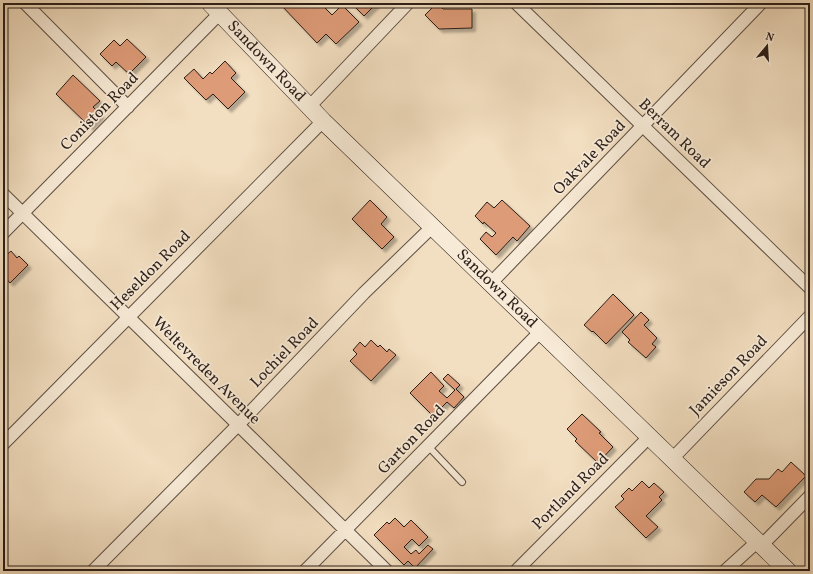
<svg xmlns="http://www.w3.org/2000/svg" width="813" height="574" font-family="Vollkorn,serif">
<defs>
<filter id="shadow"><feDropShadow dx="3.5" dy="3.5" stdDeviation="1" flood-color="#0004"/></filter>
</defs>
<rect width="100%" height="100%" fill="#f2dec0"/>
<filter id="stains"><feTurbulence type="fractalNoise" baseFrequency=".005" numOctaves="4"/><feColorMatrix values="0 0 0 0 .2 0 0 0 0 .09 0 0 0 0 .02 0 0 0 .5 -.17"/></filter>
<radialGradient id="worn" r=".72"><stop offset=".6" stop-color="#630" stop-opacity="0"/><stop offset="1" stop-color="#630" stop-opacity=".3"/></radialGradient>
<path fill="#dd9b77" stroke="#2b1e19" filter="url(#shadow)" d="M283 3H320L332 15 342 5 359 22 336 44 326 34 317 43 281 5Z
M351 3H377L364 16Z
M437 3 443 9H472V28L439 29 425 15Z
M127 39 146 57 129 74 116 62 112 66 100 54 114 40 120 46Z
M225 61 236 73 231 78 245 92 228 109 213 94 206 100 184 78 194 69 203 79 210 72 212 74Z
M73 75 100 101 93 107 101 115 90 127 56 94Z
M370 200 387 217 381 224 394 237 382 249 352 219Z
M502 200 530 226 517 241 513 237 496 255 480 239 486 232 492 237 496 233 484 222 483 224 475 216 487 202 494 208Z
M11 251 17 258 19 256 28 265 10 283 3 275V258Z
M613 294 634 315 606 344 593 331 592 332 584 325Z
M641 312 649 320 644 325 657 338 652 344 656 347 646 358 628 342 630 340 622 332Z
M371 340 378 347 380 345 387 352 389 349 396 355 371 381 350 361 357 354 353 350 360 342 365 347Z
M431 372 444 386 439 391 447 398 455 390 443 379 448 374 460 385 456 389 464 397 454 408 447 402 433 416 410 393Z
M582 414 601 432 599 433 613 447 598 463 575 441 577 439 567 429Z
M791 462 806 476 776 507 762 495 755 502 744 492 756 479H769L778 469 782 472Z
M642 481 649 488 654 483 664 492 659 497 662 500 646 516 658 527 646 538 615 507 624 499 621 496 629 488 632 491Z
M395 518 404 527 411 520 428 537 419 546 412 539 404 547 411 554 416 550 419 554 428 545 433 549 415 568 408 561 404 565 374 535 387 522 389 524Z"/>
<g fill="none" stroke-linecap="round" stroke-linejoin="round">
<g stroke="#5d4e43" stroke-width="8">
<path id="lane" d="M428 446 462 482"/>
</g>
<g stroke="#5d4e43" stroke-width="14">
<path id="street" d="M25 3 128 107
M516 3 810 288
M310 106 408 3
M3 194 387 571
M3 233 220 13
M491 283 761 3
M3 444 323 121
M672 459 810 316
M762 545 810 496
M93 571 238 425 364 293 433 226
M305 571 541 331
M516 571 649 437
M725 571 758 541"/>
</g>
<g stroke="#2b1e19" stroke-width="18">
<g id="secondary">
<path id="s1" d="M210 3 323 121 788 571"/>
</g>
</g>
<use href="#lane" stroke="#f7ead6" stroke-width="6"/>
<use href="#street" stroke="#f7ead6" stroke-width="12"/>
<use href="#secondary" stroke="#f7ead6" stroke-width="17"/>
</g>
<g text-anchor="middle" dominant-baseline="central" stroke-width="3.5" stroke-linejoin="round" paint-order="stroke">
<g font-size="16" fill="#2b1e19" stroke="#f7ead6">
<text stroke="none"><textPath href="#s1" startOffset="81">Sandown Road</textPath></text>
<text transform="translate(100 112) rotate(-45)">Coniston Road</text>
<text transform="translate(674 134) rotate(44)">Berram Road</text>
<text transform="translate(590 158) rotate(-46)">Oakvale Road</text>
<text transform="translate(151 271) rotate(-45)">Heseldon Road</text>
<text stroke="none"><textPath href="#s1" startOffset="405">Sandown Road</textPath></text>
<text transform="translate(285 353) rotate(-46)">Lochiel Road</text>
<text transform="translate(206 371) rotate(45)">Weltevreden Avenue</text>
<text transform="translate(729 376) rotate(-46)">Jamieson Road</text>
<text transform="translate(412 440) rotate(-46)">Garton Road</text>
<text transform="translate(571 492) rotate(-45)">Portland Road</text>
</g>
</g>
<rect width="813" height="574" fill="none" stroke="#f2dec0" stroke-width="16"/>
<rect x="4" y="4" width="805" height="566" fill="none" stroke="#2b1e19" stroke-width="2"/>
<rect x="8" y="8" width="797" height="558" fill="none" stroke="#2b1e19"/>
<g transform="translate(767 46) rotate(18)" stroke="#f7ead6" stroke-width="3" paint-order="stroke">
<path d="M0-3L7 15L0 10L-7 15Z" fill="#2b1e19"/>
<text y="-6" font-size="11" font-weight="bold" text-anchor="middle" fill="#2b1e19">N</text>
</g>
<rect width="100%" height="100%" filter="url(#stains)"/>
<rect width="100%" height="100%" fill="url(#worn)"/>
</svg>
